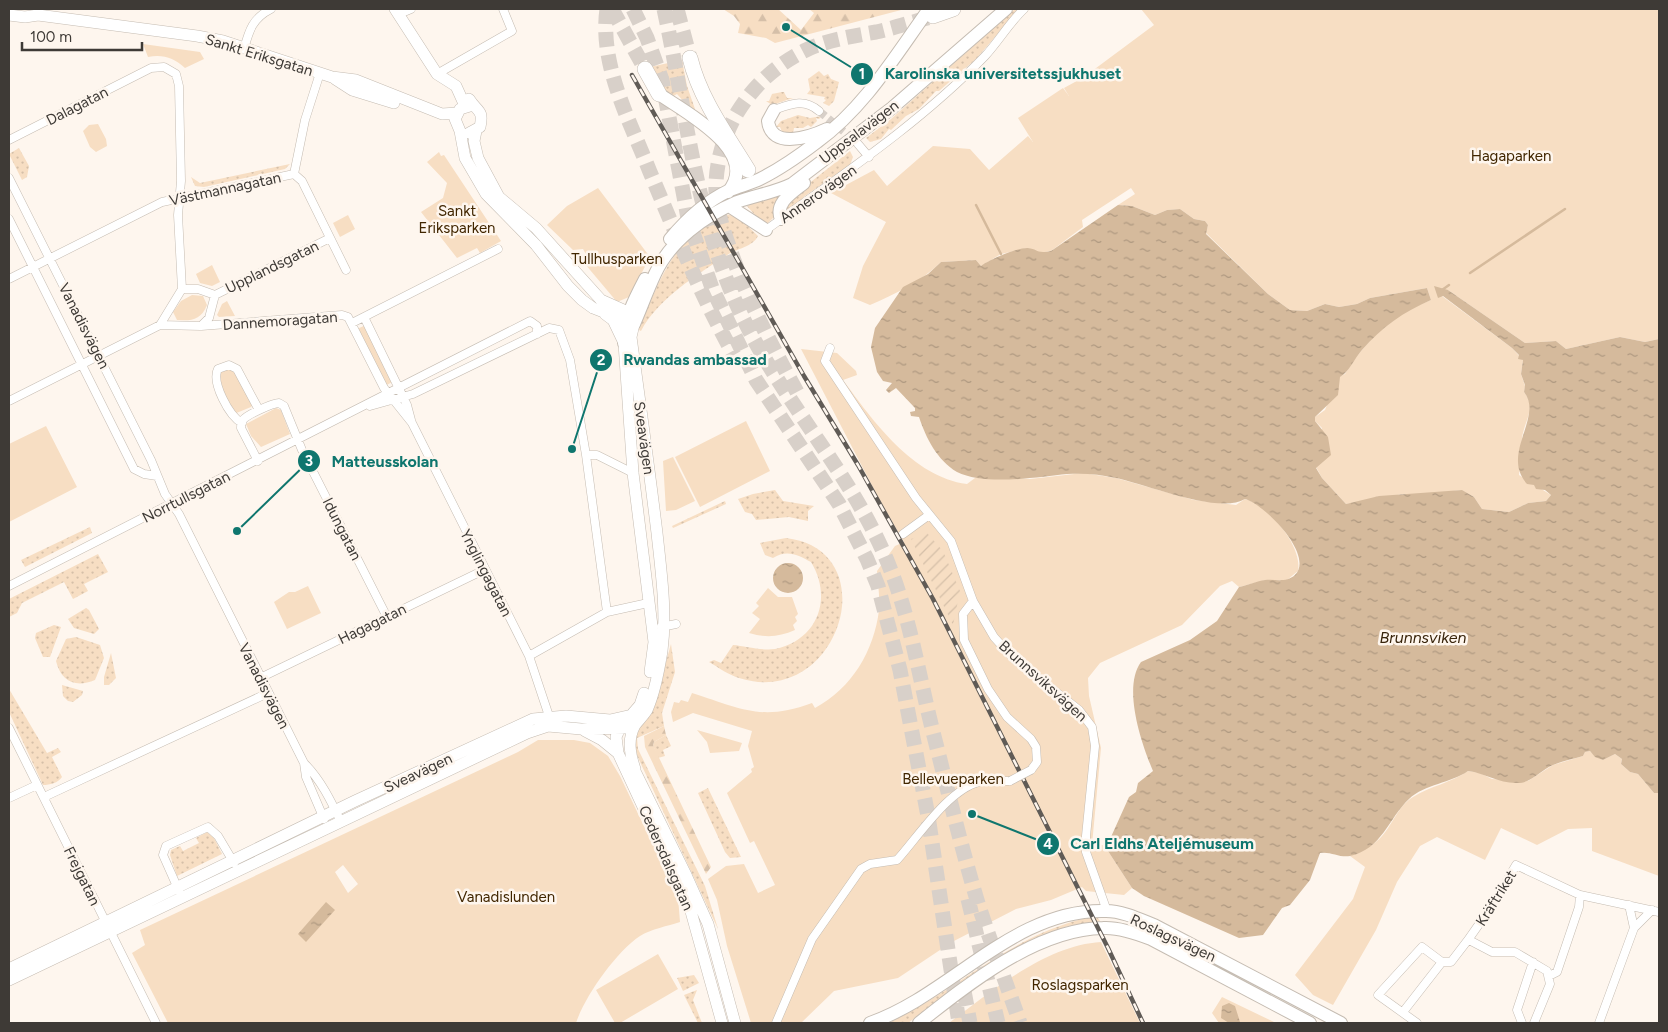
<svg xmlns="http://www.w3.org/2000/svg" width="1668" height="1032" font-family="Figtree,sans-serif">
<defs>
<pattern id="grass-dots" width="8" height="8" patternUnits="userSpaceOnUse" patternTransform="scale(1.25)"><rect width="8" height="8" fill="#f7dec3"/><path d="M2 2h.1M6 6h.1" fill="none" stroke="#d5bfa8" stroke-width="1.8" stroke-linecap="round"/></pattern>
<pattern id="forest-firs" width="22" height="20" patternUnits="userSpaceOnUse" patternTransform="scale(1.25)"><rect width="22" height="20" fill="#f7dec3"/><path d="M5 1l3.5 6h-7zM16 11l3.5 6h-7z" fill="#d5bfa8"/></pattern>
<pattern id="garden-furrows" width="10" height="10" patternUnits="userSpaceOnUse" patternTransform="scale(1.25)"><rect width="10" height="10" fill="#f7dec3"/><path d="M-1 1l2-2M0 10L10 0M9 11l2-2" fill="none" stroke="#d5bfa8"/></pattern>
<pattern id="water-ripples" width="26" height="14" patternUnits="userSpaceOnUse" patternTransform="scale(1.25)"><rect width="26" height="14" fill="#d5ba9c"/><path d="M2 4q2-2 4 0t4 0M15 11q2-2 4 0t4 0" fill="none" stroke="#ae9880"/></pattern>
</defs>
<rect width="100%" height="100%" fill="#fef6ee"/>
<path fill="url(#grass-dots)" d="M1015 9H1019L976 59 939 91H936L919 109 906 116 891 130 889 129 881 139 870 142 866 138 891 119Z
M682 60 687 86 695 109 693 112 677 94 670 98 650 67Z
M819 71 824 76 828 74 831 79 839 82 834 101 829 106 823 103 826 100 824 99 825 97 807 94 810 90 808 79Z
M782 92H784L787 98H793L772 105 766 101H769L772 94Z
M798 115 810 118 822 116 819 119 816 118 817 121 811 127 808 125 803 128H794L793 134H783L780 127H776L781 121Z
M19 148 29 166 27 177 22 180 9 154Z
M850 151 853 157 850 165 805 196 793 208 785 210 788 200Z
M290 164 285 169 204 187 195 186 191 177 200 183Z
M784 195 775 216 768 223 760 221 747 206 760 200Z
M735 214 758 236C752 248 736 248 726 256 696 275 658 299 641 331L637 329C659 288 664 255 704 227 714 220 723 214 735 214Z
M775 490 783 501 814 506 808 511V521L789 517 756 520 752 514 745 512 738 499 753 494Z
M725 501 726 504 673 528 672 526Z
M90 527 92 533 25 567 21 560Z
M786 538C888 550 839 710 739 678 729 675 719 668 709 662L714 660 721 663 733 645C745 646 762 651 775 649 818 640 833 598 811 562 798 555 787 549 773 558L765 555 760 543Z
M98 554 108 572 84 584 88 591 73 599 64 582 22 603 17 613 9 617V599Z
M86 608 89 610 99 629 94 634 74 628 68 619Z
M54 625 61 627 50 657H43L35 638 36 633Z
M76 637 100 645 104 658 95 680C76 688 61 682 56 661L66 639Z
M671 644 675 672 662 713 664 726 637 738 638 749 705 886 718 929 634 749V736L652 711Z
M111 653 116 678 109 685H104V677Z
M62 685 83 691 82 695 73 702 68 701 63 696Z
M9 689 47 753 58 748 61 752 52 757 62 777C58 783 50 785 43 785L9 712Z
M666 735 671 746 663 750 665 756 658 758 653 745 654 742Z
M708 788 741 857 730 858 725 852 698 793Z
M207 832 214 838 222 854 177 876 170 855 171 850 180 846 183 851 199 843 196 838Z
M1087 918H1098L1100 921 1068 926 1032 939 970 977 908 1023H889C957 990 1011 935 1087 918Z
M694 975 699 983 683 991 677 978Z
M697 990 693 1000 702 1023H698L684 995Z"/>
<path fill="url(#forest-firs)" d="M723 9H778L801 30 814 13 809 9H905L775 43 766 38 738 33 740 24 734 16Z
M664 726 666 735 654 742 653 745 711 867 706 874 645 747 644 736Z"/>
<path fill="#f7dec3" fill-rule="evenodd" d="M1141 9H1659V339L1645 342 1620 337 1566 349 1556 341 1525 343 1448 290 1442 296 1512 348 1523 360 1521 374 1525 386 1524 392C1537 408 1524 422 1522 438 1521 450 1520 463 1519 475L1551 495 1546 501 1528 503 1509 512 1482 509 1474 497 1461 490 1423 495 1403 494 1346 504 1322 478 1316 467 1319 464 1322 428 1315 421V417L1325 410 1339 377 1345 374 1355 358 1376 334 1405 311 1431 300 1427 288 1370 298 1357 304 1339 307 1325 304 1307 311 1290 310 1268 294 1206 233 1208 225 1205 221 1194 219 1180 209 1167 210 1155 215 1132 206 1118 205 1135 194 1131 188 1082 220 1083 227 1051 251 1039 253 1028 248 1001 254 981 266 976 260 941 262C923 280 894 295 870 305L853 298 863 266 886 222 831 193 874 170 887 186 933 146 970 149 989 170 1028 136 1033 142 1018 118 1063 88 1069 96 1064 88 1084 77 1154 25Z
M143 44 200 52 204 59 185 68C174 58 163 54 148 57Z
M98 124 106 139 107 146 96 152 90 147 83 131 89 125Z
M439 152 441 156 444 155 501 241 480 253 477 248 457 258 421 212 443 198 447 183 427 162Z
M598 188 650 257 629 297 617 302 585 264 588 258 583 249 573 250 547 225 567 206Z
M348 215 355 229 340 237 333 223Z
M212 265 220 282 212 286 200 283 196 274Z
M192 295 203 296 207 305C201 320 192 321 177 320L173 312 181 301Z
M227 301 235 316 219 317 217 315 222 304Z
M366 325 394 381 385 386 357 329Z
M801 349 837 353 856 371 857 375 843 380C873 421 913 477 967 484L975 478 1030 479 1083 473 1116 478 1194 500 1236 505 1245 499C1268 505 1303 546 1298 571L1287 580H1266L1239 587 1232 581 1220 586 1182 625 1100 663 1088 678 1089 696 1101 748 1092 845H1107L1106 848 1132 888 1124 895 1086 891 1082 887 1051 900 1016 909 952 942 898 978 834 991 801 1023H751L727 946 717 900 708 879 726 866 744 864 758 893 775 885 754 841 750 843 727 793 752 772 751 769 754 767 748 746 752 731 693 713 673 722 671 712 674 702 679 703 681 700 688 702 692 693C740 708 761 722 812 703L815 708C852 688 874 651 879 610 880 598 878 584 877 571L895 546 904 542 879 499Z
M224 368 233 369 253 404 251 407 234 414 219 384V373Z
M276 408 281 410 290 434 261 447 251 436 246 424Z
M746 421 770 471 700 507 675 457Z
M46 426 77 487 9 522V444Z
M673 457 695 501 676 510 666 511 663 461Z
M308 586 321 613 287 629 274 602 289 592H295Z
M768 588 778 597H792L798 614 795 617 797 621 793 625 795 630C779 637 766 638 749 633L760 619 752 613 759 606 756 603Z
M697 730 742 743 739 751 710 753 707 742Z
M538 740H574L590 743 608 756 620 776 678 897 680 922C668 926 651 929 640 936 616 952 585 996 576 1023H168L132 953 145 945 140 930 518 752ZM343 865 358 884 348 893 335 872Z
M1590 751 1595 756 1603 760 1615 754 1622 759 1621 764 1630 772 1638 774 1654 793H1659V876L1592 851V828L1568 829 1537 845 1501 828 1485 860 1437 837 1420 846 1397 882 1376 930 1333 1005 1313 995 1295 975 1353 899 1365 867 1350 856C1360 852 1375 845 1382 836 1393 824 1398 806 1413 797 1430 786 1451 783 1468 771L1480 773 1492 779 1528 781 1553 765 1583 756 1585 752Z
M1101 942 1140 1023H949C991 991 1047 945 1101 942Z
M658 954 678 989 620 1023H615L596 990Z
M1222 997 1276 1023H1219L1212 1013Z"/>
<path fill="url(#garden-furrows)" d="M927 533 943 551 960 591 953 625 911 539Z"/>
<path fill="url(#water-ripples)" d="M1118 205 1132 206 1155 215 1167 210 1180 209 1194 219 1205 221 1208 225 1206 234 1268 294 1290 310 1307 311 1325 304 1339 307 1357 304 1370 298 1427 288 1431 300C1403 312 1382 327 1362 350 1354 359 1349 372 1340 377L1338 395 1315 417V421L1328 437 1331 455 1316 468 1322 478 1346 504 1379 496 1462 490 1474 497 1482 509 1509 512 1528 503 1546 501 1551 495 1545 490 1536 489 1534 485 1527 484C1500 454 1544 417 1524 392L1525 385 1521 374 1523 360 1518 359 1519 355 1512 348 1443 296 1438 298 1434 286 1448 290 1525 343 1556 341 1566 349 1620 337 1645 342 1659 339V793H1654L1638 774 1630 772 1621 764 1622 759 1615 754 1603 760 1595 757 1590 751 1585 752 1583 756C1573 759 1562 761 1553 765 1541 770 1531 783 1518 783 1500 784 1485 773 1468 771 1451 783 1425 784 1409 799 1388 819 1382 849 1350 856 1340 858 1330 851 1320 853L1310 880 1290 905 1282 908 1263 935 1239 938 1144 896 1132 888 1106 848 1129 797 1136 792 1138 783 1153 771C1142 745 1122 688 1141 662L1190 640 1217 621 1239 587C1248 585 1257 581 1265 580 1276 579 1286 583 1295 575 1315 555 1264 504 1245 499 1219 515 1146 484 1116 478 1100 474 1083 473 1067 474 1037 477 985 486 957 472 937 460 926 438 919 417L911 416 910 412 915 411V408L896 388 889 393 886 390 892 383 883 381 877 372 871 347 875 328 903 287 928 274 941 262 976 260 981 266C988 260 1019 247 1028 248 1038 249 1036 254 1051 251Z
M773 578a15 15 0 1 1 30 0a15 15 0 1 1-30 0Z
M326 902 335 910 306 942 298 934Z
M1229 1003 1235 1006 1240 1022 1242 1023H1229L1221 1018 1222 1006Z"/>
<g fill="none" stroke-linecap="round" stroke-linejoin="round">
<path stroke="#d5ba9c" stroke-width="2.5" d="M976 205 1001 254
M1470 273 1565 209
M1442 290 1449 285"/>
<path stroke="#d8d0c9" stroke-width="8" stroke-dasharray="8 4" stroke-linecap="butt" d="M819 111 854 140"/>
<path stroke="#d8d0c9" stroke-width="15" stroke-dasharray="15 8" stroke-linecap="butt" d="M607 9C599 65 630 121 650 172 676 234 701 296 734 355
M612 9 645 69
M633 9 647 38 662 80 688 218 712 288 756 380 839 504 867 559 878 586 900 670 928 816 959 1023
M664 9C687 115 696 225 746 324 787 407 853 476 888 563 911 619 919 678 934 736 948 791 961 846 977 900 990 941 1006 982 1020 1023
M677 9 690 58
M797 392C772 346 748 301 731 252 724 232 717 213 716 193 715 165 723 137 737 113 754 85 776 65 806 50 827 40 853 36 876 32 894 28 912 22 931 17
M968 899 998 1023
M964 991 970 1023"/>
<g stroke="#c5bcb2" stroke-width="9">
<path id="street" d="M399 14 411 9
M244 49C249 30 253 18 271 9
M437 74 512 31 503 9
M774 110C791 104 804 98 819 111
M9 140 151 68 164 67 176 74 179 86 181 181 178 215 182 289
M858 144 869 157
M294 174 302 181 346 270
M294 174 305 120 320 73
M9 178 151 460 165 494 179 514 304 763C321 780 331 801 341 822
M9 219 134 469 144 474 157 476
M766 230C842 175 920 123 985 56 999 41 1009 23 1024 9
M9 279 162 202 294 174
M215 295 330 238
M364 317 407 405 411 420
M352 323 498 249
M160 325 201 326 342 315 348 317 384 388 412 423 529 656 551 722
M830 348 825 361 916 498 951 541 973 601 994 637 1013 658 1079 710 1092 727 1095 746 1086 836V852L1107 911
M9 401 160 325 182 289H198L215 295 209 318 201 326
M370 406 413 394 549 328 559 330 570 360 586 455 607 612
M242 423C229 416 211 382 218 369L229 365 237 369 259 410
M586 455H597L633 473
M258 461 241 428C241 426 241 422 243 420 246 415 273 403 279 403L284 406 302 450 387 617
M903 534 929 515
M9 586 530 321 537 326V334
M973 601 963 614 964 640 988 689 1007 717 1031 739 1036 747 1037 762 1031 770
M661 627 676 624
M529 656 607 612 648 603
M260 678 484 570
M9 728 156 1023
M304 763 306 777 324 819
M44 797 268 693
M9 798 37 785
M179 891 163 855 166 846 208 827 218 836 234 863
M1629 905 1634 928
M1469 940 1492 952H1515L1547 971 1550 984 1534 1023
M1549 976 1557 972 1579 907 1580 895
M1403 1012 1442 962H1451C1476 931 1497 899 1516 865L1580 895 1659 912
M776 1023 812 939 861 869 870 864 897 860C918 837 948 790 979 782 989 779 1000 781 1010 781
M1417 1023 1378 995 1422 947 1442 962
M1522 1023 1517 1010 1533 962
M1599 1023 1634 928 1652 910"/>
</g>
<g stroke="#c5bcb2" stroke-width="12">
<path id="secondary" d="M395 9 437 74 456 86 465 106
M9 15 25 17 38 15 197 36 223 41 332 77 356 80 442 114 457 113
M335 79 352 90 394 103
M473 105 460 109 455 119 460 131 465 158 486 194 536 245 568 286 582 300 593 308 634 324 631 337C640 402 649 467 657 533 661 571 667 612 662 651 659 670 655 692 647 710 644 715 639 720 635 725 627 740 630 754 635 769
M476 131 474 141 478 158 499 197 536 228 601 300 637 316
M469 133 480 127C484 109 477 112 469 99
M605 314 613 320 624 343 633 473 654 642 650 672
M644 693 640 705 620 728 616 737 618 753 690 908 722 1023
M585 731 602 740 618 753
M631 763 686 875 708 924 735 1023
M9 969 355 801 533 719 566 716 610 720 632 715
M9 980 527 733 548 726 581 729 625 728"/>
</g>
<g stroke="#c5bcb2" stroke-width="14">
<path id="primary" d="M659 94C685 112 762 152 728 192
M774 110 768 121C771 150 810 137 827 129
M729 206 766 230
M781 219C774 203 793 192 804 183
M670 239C686 220 705 202 728 191 739 186 750 184 760 179 780 169 800 155 817 142 865 107 895 56 929 9
M634 324C641 308 647 291 655 274 670 241 704 216 737 202 755 195 774 193 792 184L892 108 1006 9
M624 343C624 319 634 300 645 279
M870 1023C951 995 1014 908 1106 911 1122 911 1139 919 1154 925L1341 1023
M919 1023C968 984 1037 929 1103 928 1119 927 1136 933 1151 939L1310 1023"/>
</g>
<g stroke="#c5bcb2" stroke-width="16">
<path id="highway" d="M933 16 953 9
M690 58C700 99 726 134 748 170
M645 69 659 94"/>
</g>
<use href="#street" stroke="#fff" stroke-width="8"/>
<use href="#secondary" stroke="#fff" stroke-width="11"/>
<use href="#primary" stroke="#fff" stroke-width="12"/>
<use href="#highway" stroke="#fff" stroke-width="15"/>
<g stroke="#605b56" stroke-width="4.5">
<path id="rail" d="M632 75 804 376 858 465 933 599 1108 948 1143 1023"/>
</g>
<use href="#rail" stroke="#fef6ee" stroke-width="2.5" stroke-dasharray="8" stroke-linecap="butt"/>
<g stroke="#c5bcb2" stroke-width="9" stroke-linecap="butt">
<path id="street-bridge" d="M1010 781 1031 770"/>
</g>
<use href="#street-bridge" stroke="#fff" stroke-width="8"/>
</g>
<g text-anchor="middle" dominant-baseline="central" stroke-width="5" stroke-linejoin="round" paint-order="stroke">
<g font-size="15" fill="#3e3a36" stroke="#fef6ee">
<text transform="translate(259 55) rotate(17)">Sankt Eriksgatan</text>
<text transform="translate(77 106) rotate(-27)">Dalagatan</text>
<text transform="translate(859 132) rotate(-37)">Uppsalavägen</text>
<text transform="translate(225 189) rotate(-12)">Västmannagatan</text>
<text transform="translate(818 194) rotate(-35)">Annerovägen</text>
<text transform="translate(272 267) rotate(-26)">Upplandsgatan</text>
<text transform="translate(280 321) rotate(-4)">Dannemoragatan</text>
<text transform="translate(84 326) rotate(63)">Vanadisvägen</text>
<text transform="translate(644 438) rotate(82)">Sveavägen</text>
<text transform="translate(186 497) rotate(-27)">Norrtullsgatan</text>
<text transform="translate(342 529) rotate(63)">Idungatan</text>
<text transform="translate(486 573) rotate(63)">Ynglingagatan</text>
<text transform="translate(372 624) rotate(-26)">Hagagatan</text>
<text transform="translate(1043 681) rotate(42)">Brunnsviksvägen</text>
<text transform="translate(264 686) rotate(63)">Vanadisvägen</text>
<text transform="translate(418 773) rotate(-25)">Sveavägen</text>
<text transform="translate(666 858) rotate(66)">Cedersdalsgatan</text>
<text transform="translate(82 876) rotate(64)">Frejgatan</text>
<text transform="translate(1496 898) rotate(-58)">Kräftriket</text>
<text transform="translate(1173 938) rotate(25)">Roslagsvägen</text>
</g>
<g font-size="15" fill="#412600" stroke="#fef6ee">
<text x="1511" y="156">Hagaparken</text>
<text x="457" y="211">Sankt<tspan x="457" dy="17">Eriksparken</tspan></text>
<text x="617" y="259">Tullhusparken</text>
<text x="953" y="779">Bellevueparken</text>
<text x="506" y="897">Vanadislunden</text>
<text x="1080" y="985">Roslagsparken</text>
</g>
<g font-size="16" font-style="italic" fill="#38240b" stroke="#fef6ee">
<text x="1423" y="637">Brunnsviken</text>
</g>
</g>
<path fill="none" stroke="#0f766e" stroke-width="2" d="M786 27L862 74M572 449L601 360M237 531L309 461M972 814L1048 844"/>
<g fill="#0f766e" stroke="#fef6ee" stroke-width="2">
<circle cx="786" cy="27" r="5"/>
<circle cx="572" cy="449" r="5"/>
<circle cx="237" cy="531" r="5"/>
<circle cx="972" cy="814" r="5"/>
<circle cx="862" cy="74" r="12"/>
<circle cx="601" cy="360" r="12"/>
<circle cx="309" cy="461" r="12"/>
<circle cx="1048" cy="844" r="12"/>
</g>
<g font-size="15" text-anchor="middle" font-weight="bold" fill="#fff">
<text x="862" y="79">1</text>
<text x="601" y="365">2</text>
<text x="309" y="466">3</text>
<text x="1048" y="849">4</text>
</g>
<g font-size="16" text-anchor="middle" font-weight="bold" fill="#0f766e" stroke="#fef6ee" stroke-width="5" stroke-linejoin="round" paint-order="stroke">
<text x="1003" y="79">Karolinska universitetssjukhuset</text>
<text x="695" y="365">Rwandas ambassad</text>
<text x="385" y="467">Matteusskolan</text>
<text x="1162" y="849">Carl Eldhs Ateljémuseum</text>
</g>
<rect width="1668" height="1032" fill="none" stroke="#3e3a36" stroke-width="20"/>
<path d="M22 42v8h120v-8" fill="none" stroke="#3e3a36" stroke-width="2.5"/>
<text x="30" y="42" font-size="15" fill="#3e3a36" stroke="#fef6ee" stroke-width="4" paint-order="stroke">100 m</text>
</svg>
